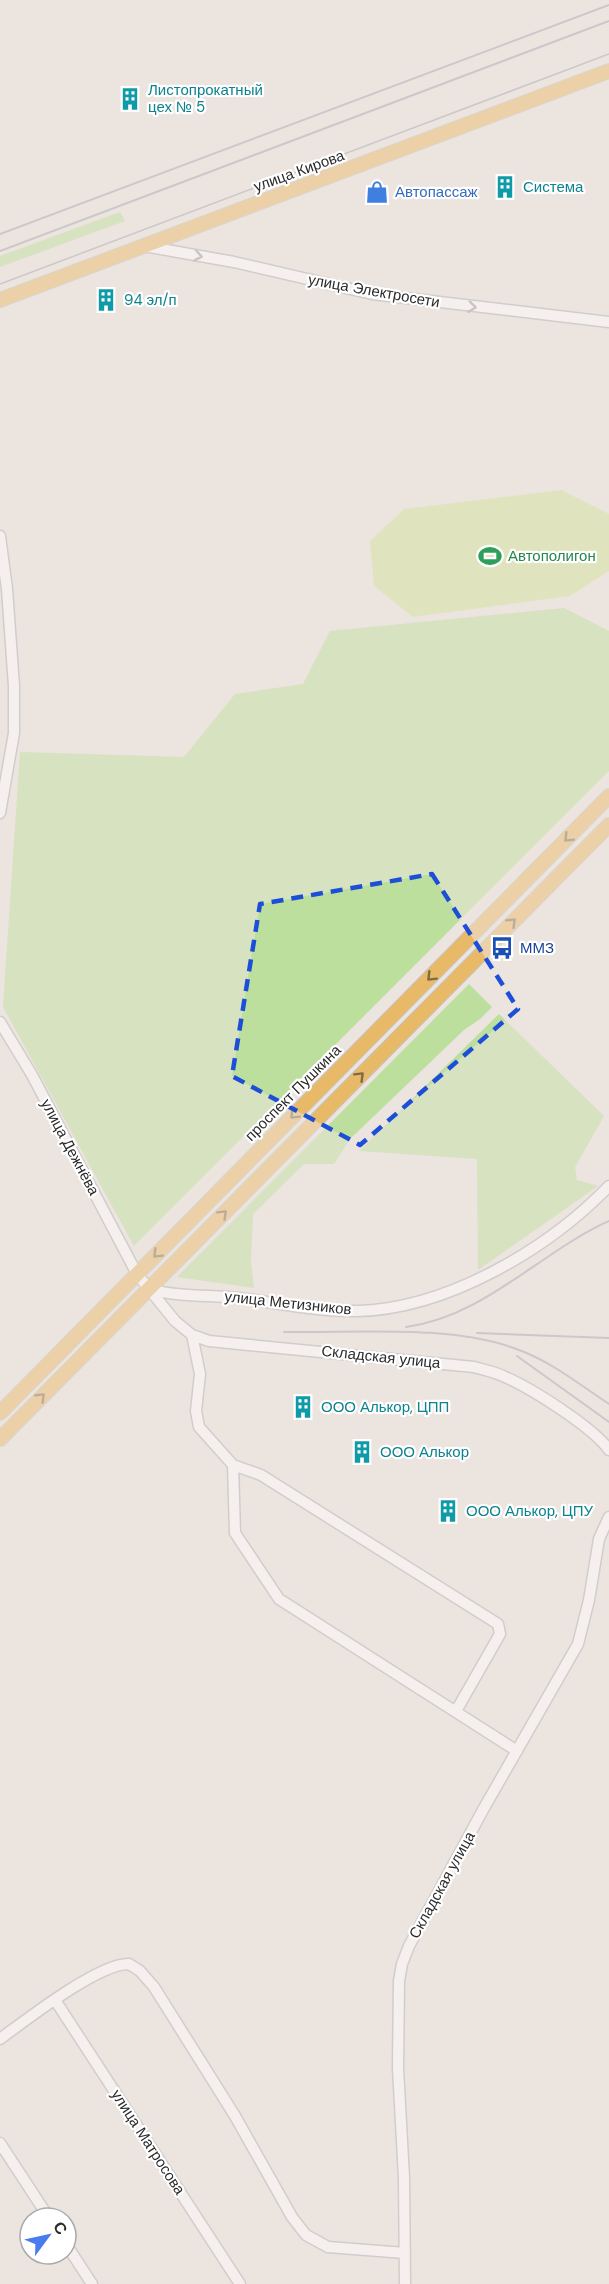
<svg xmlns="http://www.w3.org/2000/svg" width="609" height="2284" font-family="'DM Sans',sans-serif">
<rect width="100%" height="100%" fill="#ece4de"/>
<path fill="#bcdf9e" d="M120 212 125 221 0 267V256Z
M564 608 609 631V771L134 1246 3 1007 20 752 184 757 235 694 303 684 330 631Z
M469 984 492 1007 480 1019 464 1030 350 1139 334 1164H304L253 1214 251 1262 254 1288 177 1277Z
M499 1014 604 1116 575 1167 577 1180 598 1186 478 1270 477 1159 359 1151Z"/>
<path fill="#cfe59a" d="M561 490 609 514V571L570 596 413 617 374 586 370 541 404 509Z"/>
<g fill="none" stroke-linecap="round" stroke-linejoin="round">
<g stroke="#aeb2ba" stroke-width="13">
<path id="minor" d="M144 246 234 262 372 294 609 322
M0 536 7 589 14 686V733L0 813
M0 1022 32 1075 137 1274 175 1321 192 1335 209 1341 474 1367C484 1370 496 1372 505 1377 531 1388 594 1428 609 1450
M149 1289C178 1297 209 1295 239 1298 278 1303 318 1312 357 1311 447 1309 548 1249 609 1186
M192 1335 200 1374 196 1411 199 1427 233 1465 261 1475 498 1624 500 1634 456 1711
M233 1465 235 1533 279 1599 517 1751
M55 2000 240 2284
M0 2039C26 2020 99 1963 129 1964L140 1971 154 1987 235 2116 292 2217 306 2235 328 2247 405 2253
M0 2143 49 2218
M66 2244 92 2284
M405 2284 404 2178 398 2068 399 1981 402 1964 409 1946 484 1808 578 1644 589 1600 599 1539 609 1517"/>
</g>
<g stroke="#c4c4c4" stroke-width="16">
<path id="major" d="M0 300 609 71
M0 1413 609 796
M0 1439 609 825"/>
</g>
<use href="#minor" stroke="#fff" stroke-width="10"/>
<use href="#major" stroke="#e8b967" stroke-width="14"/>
<path stroke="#a1a6b4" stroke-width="1.5" d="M0 284 609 54"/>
<path stroke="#a1a6b4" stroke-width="2" d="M0 234 609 5
M0 251 609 21
M406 1327C484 1317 540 1252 609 1221
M284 1332C355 1333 453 1324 519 1350 552 1362 580 1385 609 1404
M477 1333 609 1338
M517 1356 609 1422"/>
</g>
<defs><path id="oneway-chevron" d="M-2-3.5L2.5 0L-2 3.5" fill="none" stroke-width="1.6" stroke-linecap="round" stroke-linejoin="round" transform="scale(1.5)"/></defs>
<g stroke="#a0a0a0">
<use href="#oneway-chevron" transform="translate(198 256) rotate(10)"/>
<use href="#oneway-chevron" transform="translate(472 307) rotate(7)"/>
</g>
<g stroke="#806b46">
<use href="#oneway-chevron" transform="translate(568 838) rotate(135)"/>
<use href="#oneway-chevron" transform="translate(512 922) rotate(-45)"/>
<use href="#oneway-chevron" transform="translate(431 977) rotate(135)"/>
<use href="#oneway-chevron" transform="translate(360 1076) rotate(-45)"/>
<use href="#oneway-chevron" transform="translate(294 1115) rotate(135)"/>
<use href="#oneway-chevron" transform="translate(223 1214) rotate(-45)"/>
<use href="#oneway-chevron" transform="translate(157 1254) rotate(135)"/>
<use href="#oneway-chevron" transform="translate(41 1397) rotate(-45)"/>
</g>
<path d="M0 0H609V2284H0ZM432 874 518 1009 360 1145 232 1076 260 904Z" fill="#ece4de" fill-opacity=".55" fill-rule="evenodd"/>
<path fill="none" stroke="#1d4ed8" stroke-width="4.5" stroke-dasharray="12 8" stroke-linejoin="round" d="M432 874 518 1009 360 1145 232 1076 260 904Z"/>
<defs>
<g id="building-bare" transform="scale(1.8)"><path d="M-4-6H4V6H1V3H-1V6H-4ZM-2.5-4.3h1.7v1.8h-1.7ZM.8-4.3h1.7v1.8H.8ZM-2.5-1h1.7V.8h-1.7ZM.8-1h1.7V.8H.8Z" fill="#0f9aa8" stroke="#fff" stroke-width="2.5" paint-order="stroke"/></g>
<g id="shop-bare" transform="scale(1.8)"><path d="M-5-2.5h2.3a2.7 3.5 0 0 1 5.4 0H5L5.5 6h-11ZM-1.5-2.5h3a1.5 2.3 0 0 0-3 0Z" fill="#3f7fe0" stroke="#fff" stroke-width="2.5" paint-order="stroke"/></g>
<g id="stadium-bare" transform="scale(1.8)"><path d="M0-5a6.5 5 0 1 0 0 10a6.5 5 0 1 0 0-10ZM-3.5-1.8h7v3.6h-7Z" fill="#2e9e5b" stroke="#fff" stroke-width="2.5" paint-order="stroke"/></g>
<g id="bus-bare" transform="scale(1.8)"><path d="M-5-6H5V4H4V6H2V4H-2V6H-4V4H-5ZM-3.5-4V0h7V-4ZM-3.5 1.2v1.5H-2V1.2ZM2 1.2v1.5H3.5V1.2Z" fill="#1a4fb4" stroke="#fff" stroke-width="2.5" paint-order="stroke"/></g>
</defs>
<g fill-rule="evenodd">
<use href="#building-bare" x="130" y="99"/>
<use href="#building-bare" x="505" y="187"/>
<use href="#shop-bare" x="377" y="192"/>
<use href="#building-bare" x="106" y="300"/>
<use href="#stadium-bare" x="490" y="556"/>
<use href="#bus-bare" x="502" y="948"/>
<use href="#building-bare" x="303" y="1407"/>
<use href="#building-bare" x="362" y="1452"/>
<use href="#building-bare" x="448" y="1511"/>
</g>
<g text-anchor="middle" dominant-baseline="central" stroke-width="4.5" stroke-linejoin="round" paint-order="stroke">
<g font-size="15" fill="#0d838f" stroke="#fff" text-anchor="start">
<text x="148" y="90">Листопрокатный<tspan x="148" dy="17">цех № 5</tspan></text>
<text x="523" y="187">Система</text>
<text x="124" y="300">94 эл/п</text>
<text x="321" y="1407">ООО Алькор, ЦПП</text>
<text x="380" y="1452">ООО Алькор</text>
<text x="466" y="1511">ООО Алькор, ЦПУ</text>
</g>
<g font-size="15" fill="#2b2b2b" stroke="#fff">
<text transform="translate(299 171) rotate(-20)">улица Кирова</text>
<text transform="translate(374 291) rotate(10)">улица Электросети</text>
<text transform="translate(293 1093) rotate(-45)">проспект Пушкина</text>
<text transform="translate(70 1147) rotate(62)">улица Дежнёва</text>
<text transform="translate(288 1303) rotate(6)">улица Метизников</text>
<text transform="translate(381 1357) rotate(6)">Складская улица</text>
<text transform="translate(442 1885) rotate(-61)">Складская улица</text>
<text transform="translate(148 2142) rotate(57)">улица Матросова</text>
</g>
<g font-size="15" fill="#366cbe" stroke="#fff" text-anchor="start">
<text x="395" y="192">Автопассаж</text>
</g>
<g font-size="15" fill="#27864d" stroke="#fff" text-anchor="start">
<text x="508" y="556">Автополигон</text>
</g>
<g font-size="15" fill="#164399" stroke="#fff" text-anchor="start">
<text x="520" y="948">ММЗ</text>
</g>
</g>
<g transform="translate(48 2236) rotate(57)"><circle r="28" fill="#ffffff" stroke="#aaaaaa" stroke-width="1.5"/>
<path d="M0-4.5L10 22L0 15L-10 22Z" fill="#497cee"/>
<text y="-9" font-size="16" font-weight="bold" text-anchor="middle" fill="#2b2b2b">С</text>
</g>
</svg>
